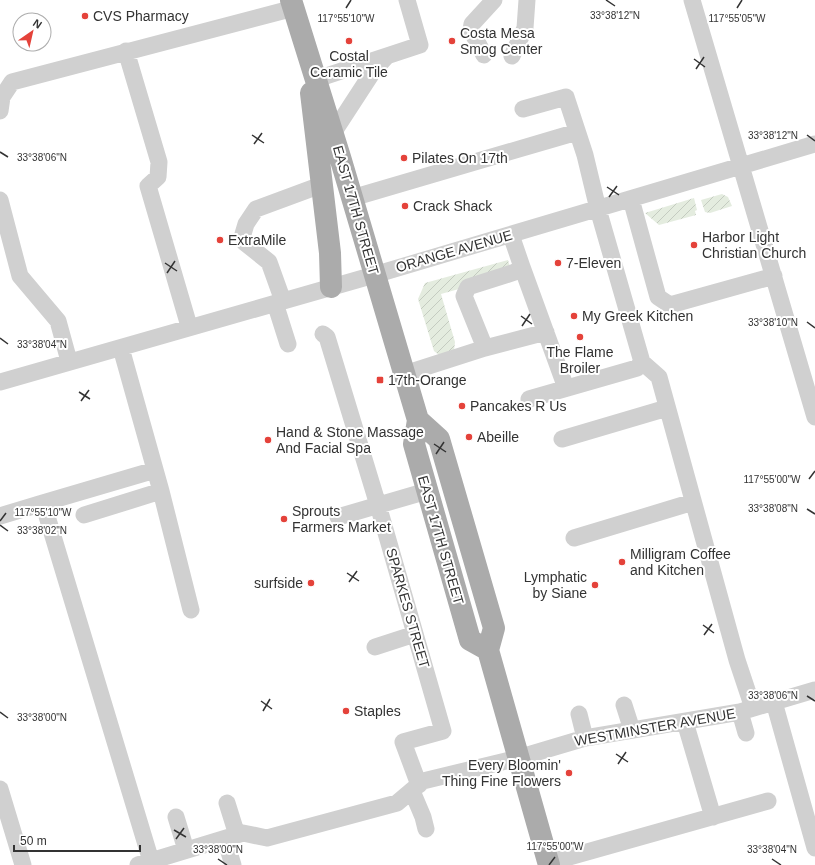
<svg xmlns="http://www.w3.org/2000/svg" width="815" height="865" font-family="Helvetica,sans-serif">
<defs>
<pattern id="garden-furrows" width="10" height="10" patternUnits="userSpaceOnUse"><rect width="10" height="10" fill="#e4ecdf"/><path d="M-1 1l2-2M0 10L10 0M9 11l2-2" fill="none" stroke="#c4cbc0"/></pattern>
</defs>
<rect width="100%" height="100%" fill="#fff"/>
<path fill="url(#garden-furrows)" d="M722 194 728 197 732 206 710 213 705 212 701 200Z
M694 198 697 210 695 211 696 215 659 225 645 213Z
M508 260 511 271 509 275 441 294 455 342 454 351 439 355 434 351 418 299 425 283Z"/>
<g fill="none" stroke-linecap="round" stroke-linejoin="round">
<path stroke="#d0d0d0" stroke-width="17" d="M692 0 815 417
M126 51 159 162 158 177 148 186 189 326
M484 55 471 30 472 24 494 0
M512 56 525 28 527 0
M317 79 420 45 407 0
M523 109 566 97 585 155 598 209 642 362 637 368 529 399
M0 111 2 97 12 82 294 8
M333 133 374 70 387 56
M352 198 577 132
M631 199 658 297 670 305 774 276
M0 200 20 276 58 321 69 361
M522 267 566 388
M283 301 269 262 244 242 243 234 246 224 256 209 321 185
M275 303 288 344
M323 334 327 337 378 505 443 731 403 742 419 785
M121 348 161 491 191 610
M485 348 546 332
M642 362 659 377 737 660 753 708
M404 374 485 348 464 296 468 287 515 272 522 267 511 235
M0 382 374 275 815 144
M562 439 667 408
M43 503 155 470
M84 515 161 491
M0 516 43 503 151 861
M338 517 427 491
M574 538 693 502
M375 647 415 634
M774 702 815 848
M624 705 632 730
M740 712 746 733
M579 714 585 738
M685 722 713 817
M0 789 23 865
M412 791 423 817 426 829
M227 803 237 835
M176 817 186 850
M225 839 233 865
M548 863 768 801
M138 865 243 833 267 838 397 803 423 781 518 758 585 738 740 712 815 690"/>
<path stroke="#ababab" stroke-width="22" d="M291 0 340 157 418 420 414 444 470 640 488 650
M311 93 330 253 331 287
M418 420 439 439 494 628 488 650 549 865"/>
</g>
<path fill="none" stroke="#333" stroke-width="1.5" d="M606 0 615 6M346 8 351 0M737 8 742 0M694 59 705 67M696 69 704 57M252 135 264 143M807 135 815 141M254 144 262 133M0 152 8 157M607 187 619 195M609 197 617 186M165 263 177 271M167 273 175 261M521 316 532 324M807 322 815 328M522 326 530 314M0 338 8 344M79 392 90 399M81 401 89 390M434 444 446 452M436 454 444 442M809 479 815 471M807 509 815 514M0 521 6 513M0 525 8 531M347 573 359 581M349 582 357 571M703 625 714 633M704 635 712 624M807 696 815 701M261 701 272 709M263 711 270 699M0 712 8 718M616 754 628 762M618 764 626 752M174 830 186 837M176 839 184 828M218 859 227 865M772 859 781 865M549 865 555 857"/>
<g fill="#e4423a" stroke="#fff" stroke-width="1.5">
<circle cx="85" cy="16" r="4"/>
<circle cx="349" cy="41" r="4"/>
<circle cx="452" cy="41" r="4"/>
<circle cx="404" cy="158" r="4"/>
<circle cx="405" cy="206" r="4"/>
<circle cx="220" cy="240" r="4"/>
<circle cx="694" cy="245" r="4"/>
<circle cx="558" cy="263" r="4"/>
<circle cx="574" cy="316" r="4"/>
<circle cx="580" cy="337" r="4"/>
<rect x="376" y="376" width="8" height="8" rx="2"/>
<circle cx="462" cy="406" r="4"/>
<circle cx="469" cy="437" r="4"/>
<circle cx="268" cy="440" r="4"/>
<circle cx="284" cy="519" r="4"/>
<circle cx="622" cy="562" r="4"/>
<circle cx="311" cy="583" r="4"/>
<circle cx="595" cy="585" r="4"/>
<circle cx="346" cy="711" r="4"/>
<circle cx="569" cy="773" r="4"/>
</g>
<g text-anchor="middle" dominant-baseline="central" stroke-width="4" stroke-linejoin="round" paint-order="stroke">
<g font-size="14" fill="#333" stroke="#fff" text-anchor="start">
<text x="93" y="16">CVS Pharmacy</text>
<text x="460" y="33">Costa Mesa<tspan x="460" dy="16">Smog Center</tspan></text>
<text x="349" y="56" text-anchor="middle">Costal<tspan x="349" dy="16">Ceramic Tile</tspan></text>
<text x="412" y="158">Pilates On 17th</text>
<text x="413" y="206">Crack Shack</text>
<text x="702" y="237">Harbor Light<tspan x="702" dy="16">Christian Church</tspan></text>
<text x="228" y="240">ExtraMile</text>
<text x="566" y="263">7-Eleven</text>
<text x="582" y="316">My Greek Kitchen</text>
<text x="580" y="352" text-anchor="middle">The Flame<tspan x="580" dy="16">Broiler</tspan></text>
<text x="388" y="380">17th-Orange</text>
<text x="470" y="406">Pancakes R Us</text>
<text x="276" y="432">Hand &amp; Stone Massage<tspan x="276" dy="16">And Facial Spa</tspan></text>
<text x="477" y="437">Abeille</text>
<text x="292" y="511">Sprouts<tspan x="292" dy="16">Farmers Market</tspan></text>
<text x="630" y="554">Milligram Coffee<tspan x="630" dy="16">and Kitchen</tspan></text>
<text x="587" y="577" text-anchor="end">Lymphatic<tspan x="587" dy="16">by Siane</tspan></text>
<text x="303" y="583" text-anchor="end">surfside</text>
<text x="354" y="711">Staples</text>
<text x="561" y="765" text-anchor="end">Every Bloomin'<tspan x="561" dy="16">Thing Fine Flowers</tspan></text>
</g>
<g font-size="14" fill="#333" stroke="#fff">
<text transform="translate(356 210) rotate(74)">EAST 17TH STREET</text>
<text transform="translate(454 251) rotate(-16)">ORANGE AVENUE</text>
<text transform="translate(441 540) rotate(74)">EAST 17TH STREET</text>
<text transform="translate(408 608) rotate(74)">SPARKES STREET</text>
<text transform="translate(655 727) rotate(-10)">WESTMINSTER AVENUE</text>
</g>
</g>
<g font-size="10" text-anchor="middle" fill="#333" stroke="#fff" stroke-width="4" stroke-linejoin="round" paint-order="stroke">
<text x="615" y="19">33°38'12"N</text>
<text x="346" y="22">117°55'10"W</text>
<text x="737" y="22">117°55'05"W</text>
<text x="773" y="139">33°38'12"N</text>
<text x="42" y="161">33°38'06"N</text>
<text x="773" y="326">33°38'10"N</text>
<text x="42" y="348">33°38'04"N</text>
<text x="772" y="483">117°55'00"W</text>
<text x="773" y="512">33°38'08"N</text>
<text x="43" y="516">117°55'10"W</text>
<text x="42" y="534">33°38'02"N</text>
<text x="773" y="699">33°38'06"N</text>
<text x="42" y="721">33°38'00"N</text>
<text x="555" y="850">117°55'00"W</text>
<text x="218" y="853">33°38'00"N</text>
<text x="772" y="853">33°38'04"N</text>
</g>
<g transform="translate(32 32) rotate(34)"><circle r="19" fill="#ffffff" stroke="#adadad"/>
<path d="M0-3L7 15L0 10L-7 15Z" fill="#e4423a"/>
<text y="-6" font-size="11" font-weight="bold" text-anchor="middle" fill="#333333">N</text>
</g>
<path d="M14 845v6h126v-6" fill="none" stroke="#333333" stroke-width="2"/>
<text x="20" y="845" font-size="12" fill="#333333" stroke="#ffffff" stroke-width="3" paint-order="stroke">50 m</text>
</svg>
